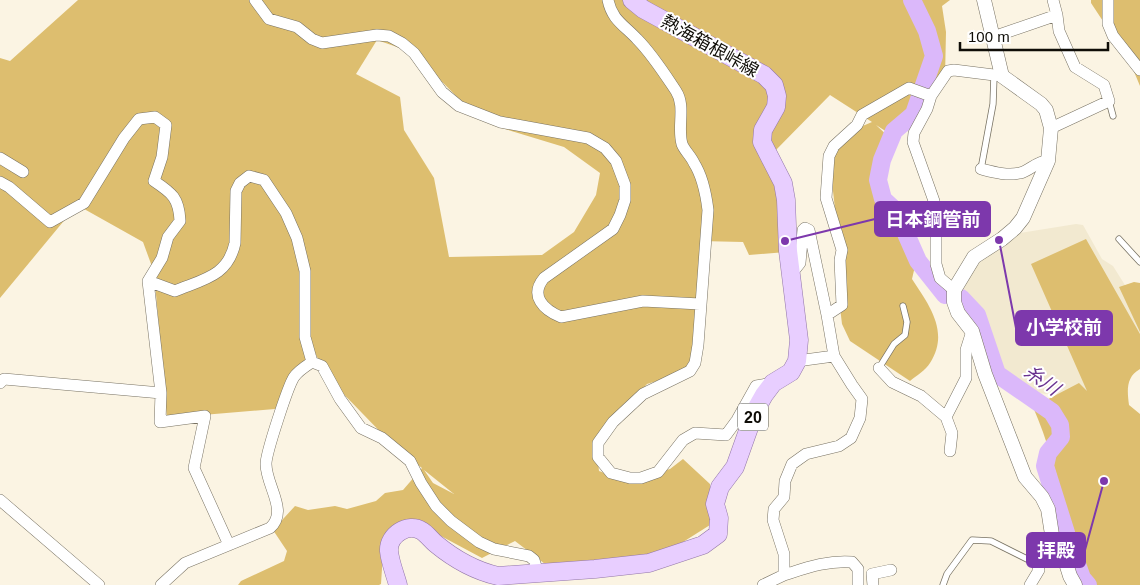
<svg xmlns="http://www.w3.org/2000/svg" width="1140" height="585" font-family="Arial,'Noto Sans JP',sans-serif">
<rect width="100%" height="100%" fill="#fbf4e3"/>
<path fill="#f2e9d0" d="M1076 224 1083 225 1102 259 1113 266 1140 309V361L1088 405 1065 396 1038 393 1020 387 1005 371 991 376 977 323 961 306 960 295 963 286 976 266 990 253 1020 233Z"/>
<path fill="#ddbe6f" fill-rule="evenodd" d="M78 0H950L942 6 946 32 945 77 898 139 876 125 891 139 873 187 903 227 918 253 912 279C929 305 950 332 930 363 926 370 916 376 910 381L850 341 842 324 839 299 836 218 832 182 834 146 851 131 872 122 830 95 773 153 786 252 749 255 743 242 700 241 698 304 690 371 647 384 596 443 599 471 626 481 670 469 683 459 710 484V525L664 554 549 567 515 541 482 558 426 528 396 535 383 553 381 584 379 585H238L241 581 284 561 287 551 273 530 295 506 308 510 335 506 347 509 376 501 385 493 403 490 422 468 396 448 328 378 314 351 275 409 167 418 154 272 143 242 77 205 0 298V58L10 61ZM377 40 414 53 457 97 492 125 564 147 600 173 596 195 574 232 542 255 449 257 434 178 404 130 400 97 356 74ZM424 470 454 494 433 483Z
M1091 0H1140V86L1130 62 1091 3Z
M1086 239 1140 334V369C1126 377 1127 390 1129 405L1140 414V585H1091L1082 573C1067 518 1056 460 1033 407L1079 383 1087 391 1031 264Z
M1134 282 1140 283V332L1119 287Z"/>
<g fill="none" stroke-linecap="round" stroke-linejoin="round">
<path stroke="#dbb8fa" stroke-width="18" d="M912 0 927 31 934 56 914 114 894 131 882 160 878 180 883 199 896 211 918 261 945 295
M961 298 977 315 997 374 1052 412 1060 425 1061 437 1048 453 1045 466 1067 536 1082 578 1088 585"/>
<g stroke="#787263" stroke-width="7">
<path id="service" d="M1109 101 1113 116
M981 169 993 104 994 76
M1119 239 1140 262
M879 368 894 344 905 335 907 322 903 306
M943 585 947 574 972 540 991 541 1037 564 1057 554"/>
</g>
<g stroke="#787263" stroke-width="12">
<path id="minor" d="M255 0 269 19 297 27 312 39 322 43 377 35 389 36 402 43 414 53 442 92 459 106 500 122 588 138 605 148 616 161 625 185V200L620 215 613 229 544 278C529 296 544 310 561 317L643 301 700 304
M608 0C612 20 624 25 637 39 652 54 664 73 676 91 686 106 677 127 682 144 684 150 691 156 694 163 703 177 706 194 708 210L698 345 695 363 690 371 643 394 613 422 598 443V457L611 473 630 478H641L658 472 683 440 695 433 726 435 737 420 756 386 773 383
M1108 0V24L1113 36 1140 70
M993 37 1057 15
M1051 128 1109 101 1104 85 1075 67 1059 31 1057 15 1053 0
M0 158 23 172
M981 169C993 172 1007 176 1020 173 1030 171 1036 161 1048 161
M0 182 9 187 50 222 84 203 124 138 139 119 155 117 166 125 162 157 154 181C172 193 179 198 180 221L168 237 162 258 148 281 161 393 160 422 205 416 194 468 229 545
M790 269 796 268 800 263 803 230 805 228 809 230 827 315 842 305 840 260 842 250 826 198 829 156 834 146 857 125 862 115 909 88 931 96
M148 281 175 291C204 279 228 276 235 243L236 191 240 183 249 176 264 180 286 213 297 238 305 271V337L312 362
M954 290 940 278 936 264V212L934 201 913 142 914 133 927 109 931 96 948 71 954 70 1002 76
M797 361 834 356 827 315
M312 362 322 366 340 399 361 428 382 438 410 461 421 483 436 506 451 521 479 542 494 549 529 556 534 560 538 573
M879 368 892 382 921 396 946 417 952 433 950 451
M0 383 4 379 161 393
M946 417 966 378V350L972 331
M0 500 99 585
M784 575C806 568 828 560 852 562L858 569V585
M161 585 185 563 270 528C289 511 266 486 266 464 266 453 288 386 294 377 298 371 306 366 312 362
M763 585 784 575V554L773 520 774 509 784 497 785 481 792 464 806 454 839 446 851 438 860 418 862 399 852 385 834 356
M873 585 872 574 891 570
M1030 585 1039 570 1037 564"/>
</g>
<g stroke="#787263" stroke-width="15">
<path id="tertiary" d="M984 0 1002 76 1041 104 1046 110 1051 128 1048 161 1023 218 1015 228 1002 239 974 257 954 290V302L958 313 972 331 985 374 1025 477 1042 497 1048 509 1053 541 1057 554 1065 560 1070 576 1075 585"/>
</g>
<g stroke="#9276a8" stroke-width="19">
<path id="primary" d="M398 585C395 574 390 562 389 551 388 535 408 522 422 531 427 534 431 540 436 544 453 558 476 571 498 576L595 569 649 563 703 545 718 534 719 518 715 504 720 487 735 467 755 411 764 395 773 383 791 372 797 361 799 340 788 251 786 200 783 183 762 142 763 130 776 107 777 96 774 85 764 75 643 9 632 0"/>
</g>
<use href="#service" stroke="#fff" stroke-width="5.5"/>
<use href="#minor" stroke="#fff" stroke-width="11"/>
<use href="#tertiary" stroke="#fff" stroke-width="14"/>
<use href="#primary" stroke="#e8ceff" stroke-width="18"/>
</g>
<g text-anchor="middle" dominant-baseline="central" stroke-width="4" stroke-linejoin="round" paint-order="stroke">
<rect fill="#fff" stroke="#575651" stroke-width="1" x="738" y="403.5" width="30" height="27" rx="4"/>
<g font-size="16" font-weight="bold" fill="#0f0d07">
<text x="753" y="417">20</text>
</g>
<g font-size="18" fill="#0f0d07" stroke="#fff">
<text transform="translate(710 46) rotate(29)">熱海箱根峠線</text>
</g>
<g font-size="19" font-style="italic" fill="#6a3390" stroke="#fff">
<text transform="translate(1042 380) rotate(35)">糸川</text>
</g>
</g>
<path fill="none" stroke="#7d38ac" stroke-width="2" d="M785 241L875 219M999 240L1016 328M1104 481L1085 550"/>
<g fill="#7d38ac" stroke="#fff" stroke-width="2">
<circle cx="785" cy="241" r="5"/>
<circle cx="999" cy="240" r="5"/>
<circle cx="1104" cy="481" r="5"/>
</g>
<g fill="#7d38ac" stroke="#7d38ac" stroke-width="2">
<rect x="875" y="202" width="115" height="34" rx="5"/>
<rect x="1016" y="311" width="96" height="34" rx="5"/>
<rect x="1027" y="533" width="58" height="34" rx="5"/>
</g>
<g font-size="19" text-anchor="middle" font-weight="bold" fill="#fff">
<text x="933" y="226">日本鋼管前</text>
<text x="1064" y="334">小学校前</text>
<text x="1056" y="557">拝殿</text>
</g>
<path d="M960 42v8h148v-8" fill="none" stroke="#0f0d07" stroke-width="2.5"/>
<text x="968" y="42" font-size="15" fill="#0f0d07" stroke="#ffffff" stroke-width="4" paint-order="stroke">100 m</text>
</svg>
